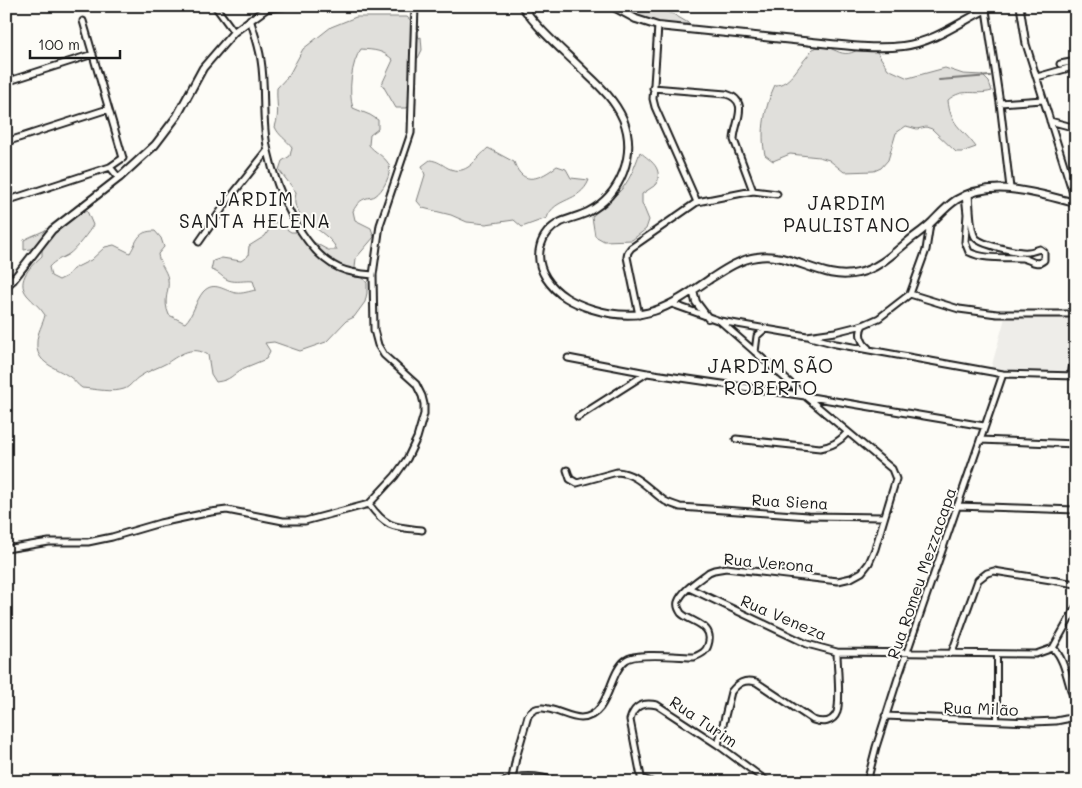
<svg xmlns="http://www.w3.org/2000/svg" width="1082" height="788" font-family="Mali,sans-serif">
<rect width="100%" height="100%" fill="#fdfcf7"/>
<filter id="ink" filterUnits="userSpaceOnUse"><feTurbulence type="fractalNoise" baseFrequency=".02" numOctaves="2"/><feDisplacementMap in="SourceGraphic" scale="10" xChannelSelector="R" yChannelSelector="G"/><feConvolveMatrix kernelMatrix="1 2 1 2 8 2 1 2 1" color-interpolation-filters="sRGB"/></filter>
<g filter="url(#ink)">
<path fill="#eeede9" d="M1006 314H1076V345L1071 376 990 372Z"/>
<path fill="#e0dfdb" stroke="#7e7e7c" d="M619 6H653L655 9 673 14 690 24H649Z
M356 17H407L414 23 419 38 421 37 422 50 418 58H415L409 79C415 88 417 94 414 105L406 108H396L382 84 393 60C383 50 374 50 361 49 351 62 348 93 353 108L370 115 378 120V129L370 135 369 145C374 152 385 156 389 165 392 174 383 191 375 196 374 197 368 198 367 198 360 200 357 204 353 211L355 220 371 228 374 237 356 258 355 268 367 283V293L365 302 354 317 346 321 326 342 300 351 274 342 265 343 270 351 266 359C259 362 251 365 244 368 231 375 232 380 216 382L211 374 208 355C193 345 180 354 167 363 158 368 147 371 139 377 134 380 130 387 124 389 112 393 95 389 82 388 77 385 75 380 70 377 56 367 35 364 37 342 37 333 43 324 45 315 40 307 33 302 27 295 15 280 32 265 42 256V247L24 250V240C32 235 42 233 50 227 61 220 66 211 79 207L87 211 93 225C90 231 75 250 69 254 61 259 55 260 49 267L51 276 59 280 67 276 73 269 91 260 105 247 114 245 130 253C138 240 137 231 155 231L161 238 164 247 158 254C159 264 166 269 168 279 170 292 162 299 169 315L185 323C194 314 195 302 203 292 214 280 224 291 236 293 242 294 250 291 256 290L253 281C245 280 236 283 228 280 221 277 221 273 211 270L213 261 222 258 241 261 248 256 249 246 265 236 270 228 268 217 291 232H298L304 237 328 250H337C329 231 301 225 295 204 294 201 296 195 296 192L279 170 282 161 290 156 292 147C286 139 279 136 275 127 280 112 276 103 277 88L289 75 303 49 331 27Z
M864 45 873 46 888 69 908 78 945 68 963 74 982 75 989 82 992 91C975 96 963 87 948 100 950 125 962 128 976 147L962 152H956L932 129 926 127 917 129 906 126 896 133 888 160 881 168 874 171 844 172 829 160 819 157 790 154 773 161 765 155C760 132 765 106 775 85 789 85 797 68 806 58 809 55 810 51 813 49 833 38 839 67 864 45Z
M488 148 514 162C523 188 541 178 557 166L566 169 571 178 589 180C580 203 554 197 547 218L522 227 514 220 486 224 467 222 451 215 423 208 417 201 425 175 422 166 430 160C438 161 441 164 448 168 467 177 475 159 488 148Z
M640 152C652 162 662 167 657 184L642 194V203L649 220 646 229 632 240 604 241 595 236 592 217C599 207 609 202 618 193 629 183 635 166 640 152Z"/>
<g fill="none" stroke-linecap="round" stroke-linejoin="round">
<path stroke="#797876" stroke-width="2" d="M939 80 990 76"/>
<g stroke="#1c1c1c" stroke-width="8">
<path id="pedestrian" d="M997 721V654"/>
</g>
<g stroke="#1c1c1c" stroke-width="9">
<path id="minor" d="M215 6 234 32
M1020 6 1026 44 1076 203
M986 10 1000 103 1010 188
M250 19C254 32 259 46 261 60 266 89 261 121 268 151 276 189 302 251 339 268 350 273 361 274 373 275
M658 26 653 99 655 107 697 202
M1060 64 1076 61
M1037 77 1076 66
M6 82 93 54
M653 88 726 94C751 101 734 123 734 140L753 191
M1000 103 1043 100
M1050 121 1076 128
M6 142 108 109
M110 167 119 178
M965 195 967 214 965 242 969 252C985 260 1005 257 1022 258 1030 259 1036 267 1044 260V252L1040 249C1036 250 1032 252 1028 252 1019 253 980 245 975 237 970 229 970 205 969 194
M6 201 110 167 123 158 83 21
M199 242 229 199 267 151
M6 274 13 280
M910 294 959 309 997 314H1076
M672 304 720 321 807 336 835 332 863 325 879 318 910 294 926 250 930 224
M639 315 627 257 628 252 631 248 697 202 753 191 777 194
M863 325C858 333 861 342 868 348
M810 337 836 344 1003 374 1076 376
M755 352 757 336 766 328
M568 358 647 373 805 396 984 426
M1071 376 1076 345
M578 417 647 373
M736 439 820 448C832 446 839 442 847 433
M980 440 1076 444
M567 470 570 479 577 483 617 472C637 473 650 491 665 501 670 504 675 505 680 507L808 516 884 517
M369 504C386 528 394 527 422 530
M957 506 1076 510
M6 549 49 542H88L112 537 160 523 211 512 227 510 283 521H305L369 504 395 476 407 459 417 438 424 414V404L422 396 416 384 384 355 378 345 374 330 373 275 380 225 411 133 415 6
M689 588 807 644 837 652 1036 654 1053 648
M1053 648C1066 659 1068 688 1076 704
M1053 648 1076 607
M952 652 978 580 987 573 994 571 1076 584
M885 716 1033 722 1056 721 1076 717
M718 745 731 692C738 683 744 679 756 682L813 720C822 723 833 723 837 712 841 700 837 667 837 652
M512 778 516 758 528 716C539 697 564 718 581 718 610 717 608 673 626 660 636 652 680 657 694 657 701 654 706 652 708 645 715 624 691 623 681 613 679 610 677 605 678 602 682 590 699 580 709 572L714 570 726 568 838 581 851 578 862 572 869 563 875 549 896 479 892 469 805 396 720 321
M641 778 651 782
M503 782C521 773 541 776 559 782
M642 782 630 720C634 705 643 702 657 705L718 745 768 782
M867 782 876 747 898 678 1003 374"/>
</g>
<g stroke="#1c1c1c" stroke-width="10">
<path id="tertiary" d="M522 6C540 32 565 52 588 75 602 88 615 101 623 119 637 154 621 195 588 212 580 216 570 218 561 222 539 233 533 257 546 278 557 295 573 303 592 309 644 325 669 307 710 279 724 270 740 259 757 257 792 251 822 282 858 273 877 269 892 255 906 243 914 236 924 230 932 222 940 214 947 206 956 200 993 177 1037 194 1076 203
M612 6 636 19 658 26C707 31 755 36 803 41 833 44 873 50 903 46 936 42 964 19 993 6
M6 286 13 280 52 230 119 178 155 145 177 116 203 68 234 32 267 8 284 6
M693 290 696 302 708 318"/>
</g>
<use href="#pedestrian" stroke="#fdfcf7" stroke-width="4"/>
<use href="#minor" stroke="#fdfcf7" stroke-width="5"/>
<use href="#tertiary" stroke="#fdfcf7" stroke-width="6"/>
</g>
</g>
<g text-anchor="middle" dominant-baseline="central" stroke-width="4" stroke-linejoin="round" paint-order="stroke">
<g font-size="16" fill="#1c1c1c" stroke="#fdfcf7">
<text transform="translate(790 501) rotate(3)">Rua Siena</text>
<text transform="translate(769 562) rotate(5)">Rua Verona</text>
<text transform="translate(921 573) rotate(-71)">Rua Romeu Mezzacapa</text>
<text transform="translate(784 617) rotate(23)">Rua Veneza</text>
<text transform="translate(981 708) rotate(2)">Rua Milão</text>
<text transform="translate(704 721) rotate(34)">Rua Turim</text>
</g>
<g font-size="19" letter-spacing="1" fill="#1c1c1c" stroke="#fdfcf7">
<text x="255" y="198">JARDIM<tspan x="255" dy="22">SANTA HELENA</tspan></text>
<text x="847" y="202">JARDIM<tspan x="847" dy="22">PAULISTANO</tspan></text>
<text x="771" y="365">JARDIM SÃO<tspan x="771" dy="22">ROBERTO</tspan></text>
</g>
</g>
<rect width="1082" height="788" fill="none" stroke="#fdfcf7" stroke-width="25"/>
<rect x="12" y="12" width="1057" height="763" fill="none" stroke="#1c1c1c" stroke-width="2" filter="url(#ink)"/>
<path d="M30 50v8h90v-8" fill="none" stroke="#1c1c1c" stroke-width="2.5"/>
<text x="38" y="50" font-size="15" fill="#1c1c1c" stroke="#fdfcf7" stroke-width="4" paint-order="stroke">100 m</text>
</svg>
